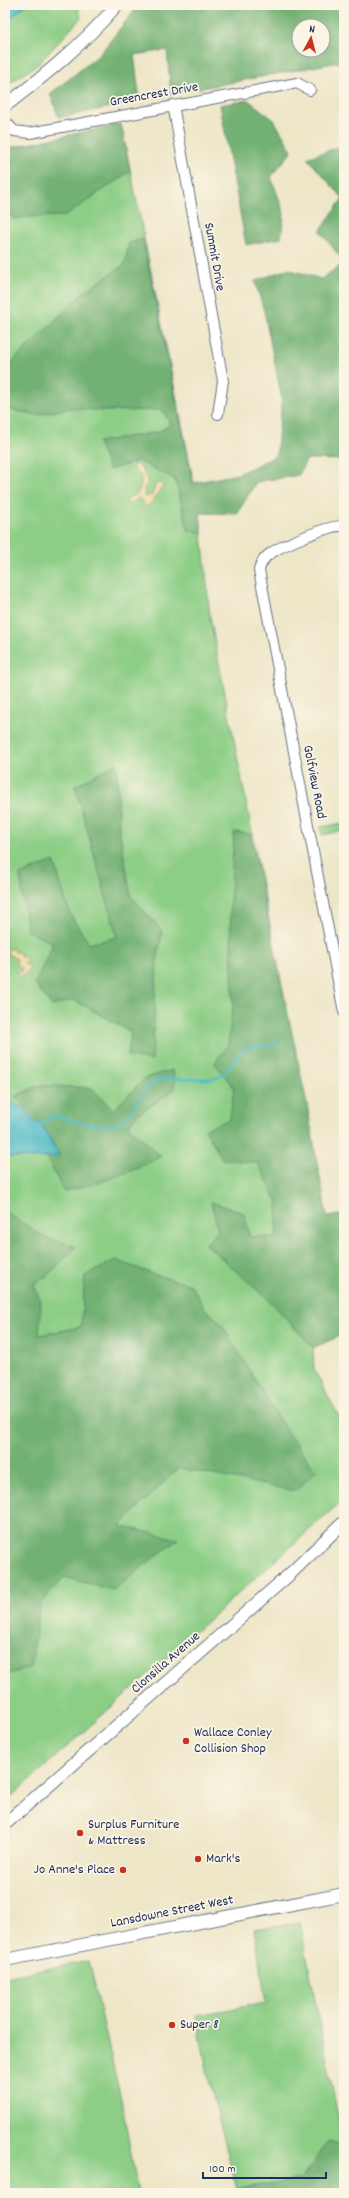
<svg xmlns="http://www.w3.org/2000/svg" width="349" height="2198" font-family="Dekko,sans-serif">
<rect width="100%" height="100%" fill="#fcf5e5"/>
<filter id="ink" filterUnits="userSpaceOnUse"><feTurbulence type="fractalNoise" baseFrequency=".025" numOctaves="2"/><feDisplacementMap in="SourceGraphic" scale="8" xChannelSelector="R" yChannelSelector="G"/><feConvolveMatrix kernelMatrix="1 2 1 2 8 2 1 2 1" color-interpolation-filters="sRGB"/></filter>
<filter id="wash" filterUnits="userSpaceOnUse"><feTurbulence type="fractalNoise" baseFrequency=".012" numOctaves="4" result="noise"/><feDisplacementMap in="SourceGraphic" scale="16" xChannelSelector="R" yChannelSelector="G"/><feGaussianBlur stdDeviation="0.9" result="paint"/><feColorMatrix in="noise" values="0 0 0 0 0 0 0 0 0 0 0 0 0 0 0 0 0 1.4 0 .05"/><feComposite in="paint" operator="in"/></filter>
<g filter="url(#wash)">
<rect width="100%" height="100%" fill="#ede6c7"/>
<path fill="#8dce86" stroke="#547e72" d="M5 5H78L81 18 37 65 5 86Z
M121 124 200 513 210 617 327 1217 313 1348 314 1370 344 1426V1499L5 1802V149Z
M344 823V830L322 835 320 827Z
M300 1922 340 2127 344 2126V2144L328 2143 301 2180 237 2189 211 2089 196 2015 266 2003 254 1929Z
M89 1961 122 2104 138 2193H5V1977Z"/>
<path fill="#72b173" stroke="#467068" fill-rule="evenodd" d="M139 5H344V61L171 94 167 50 134 55 140 101 59 118 50 94 98 56ZM299 26H323V50H299Z
M248 100 274 120 292 151 271 177 284 213 281 238 246 245 220 105Z
M121 124 130 171 65 216 25 217 14 219 5 212V149Z
M344 145V262L320 231 343 198 307 158Z
M143 239 193 483 238 474 276 456 282 400 264 311 255 281 288 269 321 279 344 263V460L307 459 299 475 256 482 237 514 200 513 202 533 188 530 175 479 138 461 109 470 98 442 158 432 170 425 163 410 106 411 69 408 38 415 5 409V369L83 293 125 264 129 243Z
M117 763 119 828 131 896 162 931 157 962 152 1061 128 1056 131 1032 74 1000 52 1006 35 984 53 943 27 931 20 875 54 861 70 914 89 944 117 937 75 786Z
M234 832 250 834 306 1099 327 1217 344 1214V1334L313 1348 274 1305 206 1244 218 1231 211 1202 244 1213 250 1237H276L278 1203 258 1163 222 1159 205 1129 230 1119 234 1088 215 1063 228 1044 233 1006 230 904Z
M173 1070 175 1089 137 1115 128 1126 161 1156C131 1174 98 1183 64 1192L46 1157 59 1155 42 1124 15 1097 39 1085 92 1088 113 1110 145 1078Z
M5 1212 43 1236 76 1247 48 1275 34 1284 41 1304 39 1335 81 1327 85 1276 116 1260 153 1274 191 1285 205 1309 218 1320 225 1330 287 1432 316 1471 296 1491 178 1468 120 1526 178 1539 113 1590 64 1577 40 1604 31 1667 5 1675Z
M328 2142 344 2144V2193H226C232 2187 289 2182 301 2180Z"/>
<path fill="#eeda9e" stroke="#84847e" d="M136 464 141 467 148 482 144 488 145 497 152 495 156 483H161L163 486 151 503 146 507 140 498 130 504 125 503 131 496 137 494 141 486V476L133 469V465Z
M13 948 15 952 20 953 21 958 24 956 26 959 25 965H30L29 971 21 977 17 973 21 972 22 968 15 963 18 960 5 952Z"/>
<path fill="#4bb9c6" stroke="#337492" d="M5 5H26L5 23Z
M12 1103 25 1109 35 1122 42 1124 59 1156 38 1158 5 1157V1105Z"/>
<g fill="none" stroke-linecap="round" stroke-linejoin="round">
<path stroke="#4bb9c6" stroke-width="2.5" d="M42 1124 53 1115C74 1120 110 1135 127 1117 133 1111 135 1103 140 1096 147 1088 150 1083 161 1079H214L222 1075 245 1048 277 1044"/>
</g>
</g>
<g filter="url(#ink)">
<g fill="none" stroke-linecap="round" stroke-linejoin="round">
<g stroke="#646f83" stroke-width="12">
<path id="minor" d="M173 105 223 381 218 414
M5 121 14 131 30 133 297 83 310 90
M344 526C331 524 283 545 271 553 264 557 261 563 259 570L344 1012"/>
</g>
<g stroke="#646f83" stroke-width="14">
<path id="major" d="M5 106C48 73 81 46 117 5
M5 1824 290 1574 344 1522
M5 1960 344 1894"/>
</g>
<use href="#minor" stroke="#fff" stroke-width="10"/>
<use href="#major" stroke="#fff" stroke-width="12"/>
</g>
</g>
<g fill="#c8321e" stroke="#fcf5e5" stroke-width="1.5">
<circle cx="186" cy="1741" r="4"/>
<circle cx="80" cy="1833" r="4"/>
<circle cx="198" cy="1859" r="4"/>
<circle cx="123" cy="1870" r="4"/>
<circle cx="172" cy="2025" r="4"/>
</g>
<g text-anchor="middle" dominant-baseline="central" stroke-width="3.5" stroke-linejoin="round" paint-order="stroke">
<g font-size="14" fill="#1b2f5e" stroke="#fcf5e5">
<text transform="translate(154 95) rotate(-10)">Greencrest Drive</text>
<text transform="translate(214 257) rotate(80)">Summit Drive</text>
<text transform="translate(314 782) rotate(79)">Golfview Road</text>
<text transform="translate(166 1663) rotate(-41)">Clonsilla Avenue</text>
<text transform="translate(172 1912) rotate(-11)">Lansdowne Street West</text>
</g>
<g font-size="14" fill="#1b2f5e" stroke="#fcf5e5" text-anchor="start">
<text x="194" y="1733">Wallace Conley<tspan x="194" dy="16">Collision Shop</tspan></text>
<text x="88" y="1825">Surplus Furniture<tspan x="88" dy="16">&amp; Mattress</tspan></text>
<text x="206" y="1859">Mark's</text>
<text x="115" y="1870" text-anchor="end">Jo Anne's Place</text>
<text x="180" y="2025">Super 8</text>
</g>
</g>
<rect width="349" height="2198" fill="none" stroke="#fcf5e5" stroke-width="20"/>
<g transform="translate(311 38) rotate(7)"><circle r="19" fill="#fcf5e5" stroke="#a2a6af"/>
<path d="M0-3L7 15L0 10L-7 15Z" fill="#c8321e"/>
<text y="-6" font-size="11" font-weight="bold" text-anchor="middle" fill="#1b2f5e">N</text>
</g>
<path d="M203 2172v6h123v-6" fill="none" stroke="#1b2f5e" stroke-width="2"/>
<text x="209" y="2172" font-size="12" fill="#1b2f5e" stroke="#fcf5e5" stroke-width="3" paint-order="stroke">100 m</text>
</svg>
